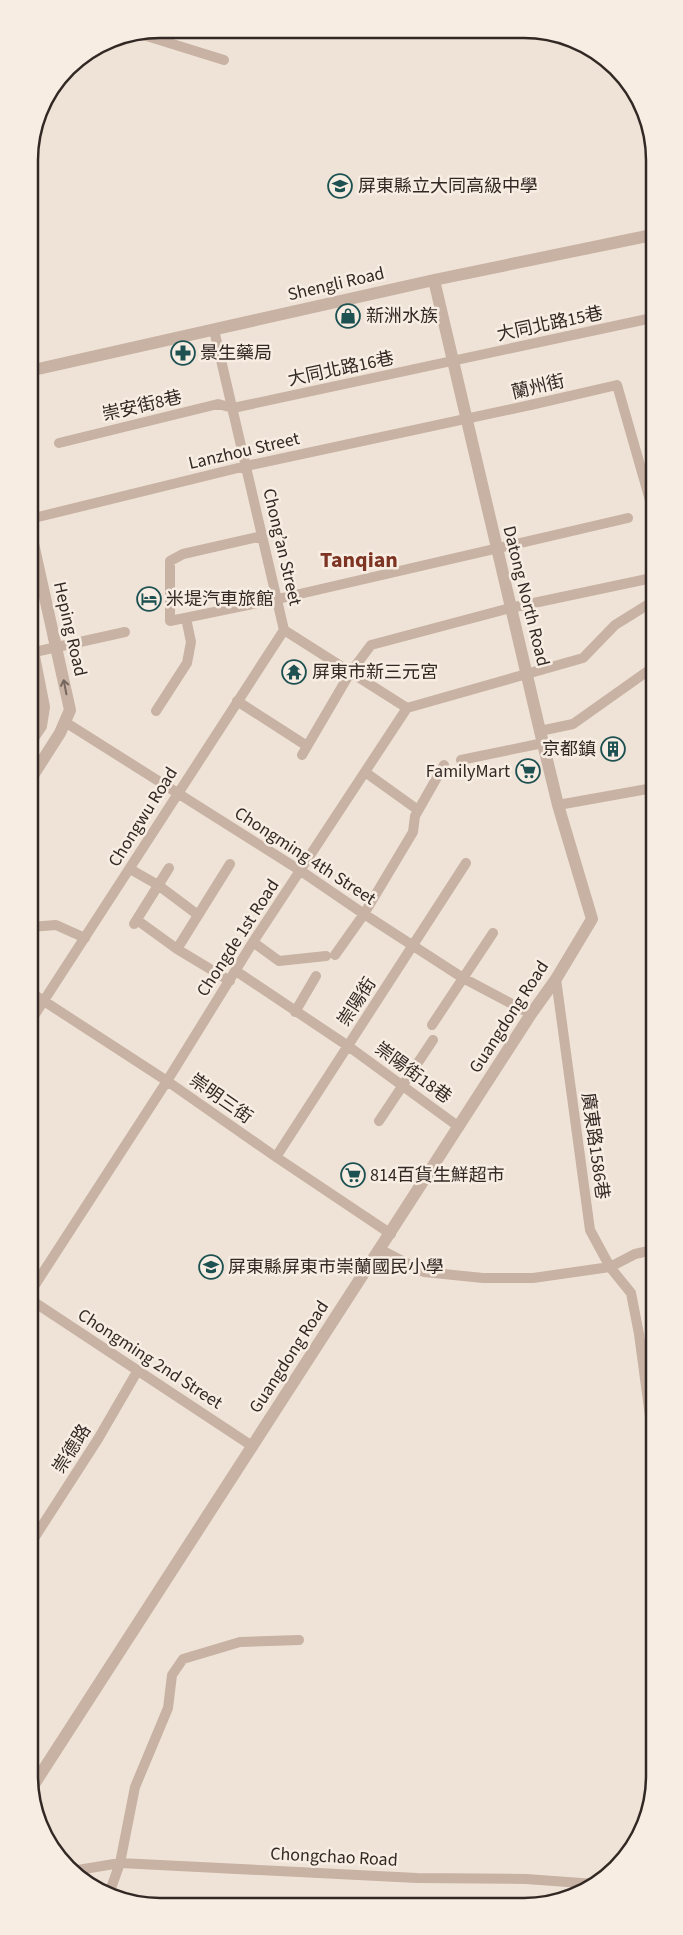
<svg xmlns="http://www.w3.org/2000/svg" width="683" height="1935" font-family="'Source Sans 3','Noto Sans TC',sans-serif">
<rect width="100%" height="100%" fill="#efe3d7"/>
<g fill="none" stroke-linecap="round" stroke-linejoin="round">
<path stroke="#c7b2a4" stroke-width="10" d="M137 33 224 60
M214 330 284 630 407 708
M59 443 218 404 233 408 652 318
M30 519 246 466 535 404 617 385 652 507
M262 536 183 554 170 561V621L278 599 628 518
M30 653 125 632
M237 701 307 746
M156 711 187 663 191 642 186 618
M65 722 301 871 364 914 463 978 531 1014
M540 731 573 724 652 668
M302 755 350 673 371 645 510 608 652 578
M461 760 543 743
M365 772 418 810
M558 805 653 788
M130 869 158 885 198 915
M137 920 177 949 230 981
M134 924 169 868
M30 927 56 925 85 938
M253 942 279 961 326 956
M177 949 230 864
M335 955 364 914 413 832 415 816 444 765
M236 971 348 1046 459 1127
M556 979 590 1230 610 1267 631 1293 639 1334 654 1446
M30 992 167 1081 276 1157 391 1234
M295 1012 316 976
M30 1022 284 630
M432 1025 493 933
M379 1121 433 1040
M276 1157 466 863
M381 1250 424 1272 483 1278H533L610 1267 635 1254 653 1250
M31 1291 167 1081 253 942 407 708 583 658 615 625 652 602
M31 1300 252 1446
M31 1543 98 1439 138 1370
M72 1871 120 1863 417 1878 526 1879 595 1884
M110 1891 120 1863 135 1787 168 1708 172 1675 183 1659 240 1642 299 1640"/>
<path stroke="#c7b2a4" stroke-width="12" d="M29 371 434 280 652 235
M30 530 70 710 60 733 30 780
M30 636 44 707 41 726 30 742
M31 1789C196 1530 366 1273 531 1014L556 979 592 919 558 805 540 731 434 280"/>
</g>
<defs><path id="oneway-shaft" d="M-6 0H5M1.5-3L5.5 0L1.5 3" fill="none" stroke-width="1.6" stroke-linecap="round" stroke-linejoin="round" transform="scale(1.25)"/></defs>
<use stroke="#75675e" href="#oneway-shaft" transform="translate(65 687) rotate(-101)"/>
<defs>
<g id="school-ring" transform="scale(1.25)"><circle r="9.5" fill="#f8ede3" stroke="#1d5152" stroke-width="1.5"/><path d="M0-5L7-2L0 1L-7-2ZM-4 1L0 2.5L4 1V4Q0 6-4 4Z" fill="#1d5152"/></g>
<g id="shop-ring" transform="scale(1.25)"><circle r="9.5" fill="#f8ede3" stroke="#1d5152" stroke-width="1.5"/><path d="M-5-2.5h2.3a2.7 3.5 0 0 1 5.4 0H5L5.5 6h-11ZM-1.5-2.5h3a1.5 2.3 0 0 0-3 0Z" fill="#1d5152"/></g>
<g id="pharmacy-ring" transform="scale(1.25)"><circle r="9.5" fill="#f8ede3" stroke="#1d5152" stroke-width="1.5"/><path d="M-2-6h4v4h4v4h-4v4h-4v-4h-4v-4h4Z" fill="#1d5152"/></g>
<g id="hotel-ring" transform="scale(1.25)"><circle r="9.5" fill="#f8ede3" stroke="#1d5152" stroke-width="1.5"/><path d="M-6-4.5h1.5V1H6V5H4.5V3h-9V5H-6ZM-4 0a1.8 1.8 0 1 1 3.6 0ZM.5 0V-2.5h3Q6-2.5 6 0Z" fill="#1d5152"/></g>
<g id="temple-ring" transform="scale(1.25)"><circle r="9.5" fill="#f8ede3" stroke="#1d5152" stroke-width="1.5"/><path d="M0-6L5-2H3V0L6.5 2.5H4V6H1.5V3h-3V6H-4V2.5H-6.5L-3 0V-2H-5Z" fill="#1d5152"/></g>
<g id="building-ring" transform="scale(1.25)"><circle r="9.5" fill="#f8ede3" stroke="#1d5152" stroke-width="1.5"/><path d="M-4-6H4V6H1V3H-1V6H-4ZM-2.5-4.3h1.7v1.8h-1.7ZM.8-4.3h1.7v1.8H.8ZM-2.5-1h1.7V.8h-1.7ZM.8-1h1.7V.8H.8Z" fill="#1d5152"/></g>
<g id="supermarket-ring" transform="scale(1.25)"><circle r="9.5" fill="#f8ede3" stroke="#1d5152" stroke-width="1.5"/><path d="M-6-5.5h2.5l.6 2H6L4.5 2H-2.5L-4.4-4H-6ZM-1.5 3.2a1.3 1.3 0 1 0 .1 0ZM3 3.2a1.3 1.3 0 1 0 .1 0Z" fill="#1d5152"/></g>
</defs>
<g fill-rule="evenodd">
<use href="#school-ring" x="340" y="186"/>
<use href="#shop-ring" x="348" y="316"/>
<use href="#pharmacy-ring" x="183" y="353"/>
<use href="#hotel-ring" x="149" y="599"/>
<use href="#temple-ring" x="294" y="672"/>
<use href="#building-ring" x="613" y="749"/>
<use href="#supermarket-ring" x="528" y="771"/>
<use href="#supermarket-ring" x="353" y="1175"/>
<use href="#school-ring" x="211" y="1267"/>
</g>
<g text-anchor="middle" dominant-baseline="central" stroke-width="5" stroke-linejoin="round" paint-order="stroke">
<g font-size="18" fill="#322925" stroke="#f8ede3" text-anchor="start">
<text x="358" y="186">屏東縣立大同高級中學</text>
<text x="366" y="316">新洲水族</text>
<text x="200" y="353">景生藥局</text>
<text x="166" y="599">米堤汽車旅館</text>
<text x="312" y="672">屏東市新三元宮</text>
<text x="596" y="749" text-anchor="end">京都鎮</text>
<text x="510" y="771" text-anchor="end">FamilyMart</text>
<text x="370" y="1175">814百貨生鮮超市</text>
<text x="228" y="1267">屏東縣屏東市崇蘭國民小學</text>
</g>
<g font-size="18" fill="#322925" stroke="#f8ede3">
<text transform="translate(336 284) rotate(-13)">Shengli Road</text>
<text transform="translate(550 324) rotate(-12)">大同北路15巷</text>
<text transform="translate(341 369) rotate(-12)">大同北路16巷</text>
<text transform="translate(538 387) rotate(-13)">蘭州街</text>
<text transform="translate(142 406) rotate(-13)">崇安街8巷</text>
<text transform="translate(244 451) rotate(-13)">Lanzhou Street</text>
<text transform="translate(282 547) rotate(77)">Chong’an Street</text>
<text transform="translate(526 596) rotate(76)">Datong North Road</text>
<text transform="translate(70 629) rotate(77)">Heping Road</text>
<text transform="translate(143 817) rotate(-58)">Chongwu Road</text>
<text transform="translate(305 856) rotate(33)">Chongming 4th Street</text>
<text transform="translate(238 938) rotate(-57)">Chongde 1st Road</text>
<text transform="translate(357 1002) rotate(-57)">崇陽街</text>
<text transform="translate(509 1017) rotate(-57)">Guangdong Road</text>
<text transform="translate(413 1073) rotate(36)">崇陽街18巷</text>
<text transform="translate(221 1099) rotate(35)">崇明三街</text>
<text transform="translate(595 1146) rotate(82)">廣東路1586巷</text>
<text transform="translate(289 1357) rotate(-57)">Guangdong Road</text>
<text transform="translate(150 1359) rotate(33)">Chongming 2nd Street</text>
<text transform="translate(72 1449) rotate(-58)">崇德路</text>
<text transform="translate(334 1857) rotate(3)">Chongchao Road</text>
</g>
<g font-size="22" font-weight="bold" fill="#7e3422" stroke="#f8ede3">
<text x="359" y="560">Tanqian</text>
</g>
</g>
<path d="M0 0H683V1935H0ZM160 38H524A122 122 0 0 1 646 160V1776A122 122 0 0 1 524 1898H160A122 122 0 0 1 38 1776V160A122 122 0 0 1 160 38Z" fill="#f8ede3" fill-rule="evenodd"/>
<path fill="none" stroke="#322925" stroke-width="2.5" d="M160 38H524A122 122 0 0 1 646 160V1776A122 122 0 0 1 524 1898H160A122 122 0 0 1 38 1776V160A122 122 0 0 1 160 38Z"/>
</svg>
